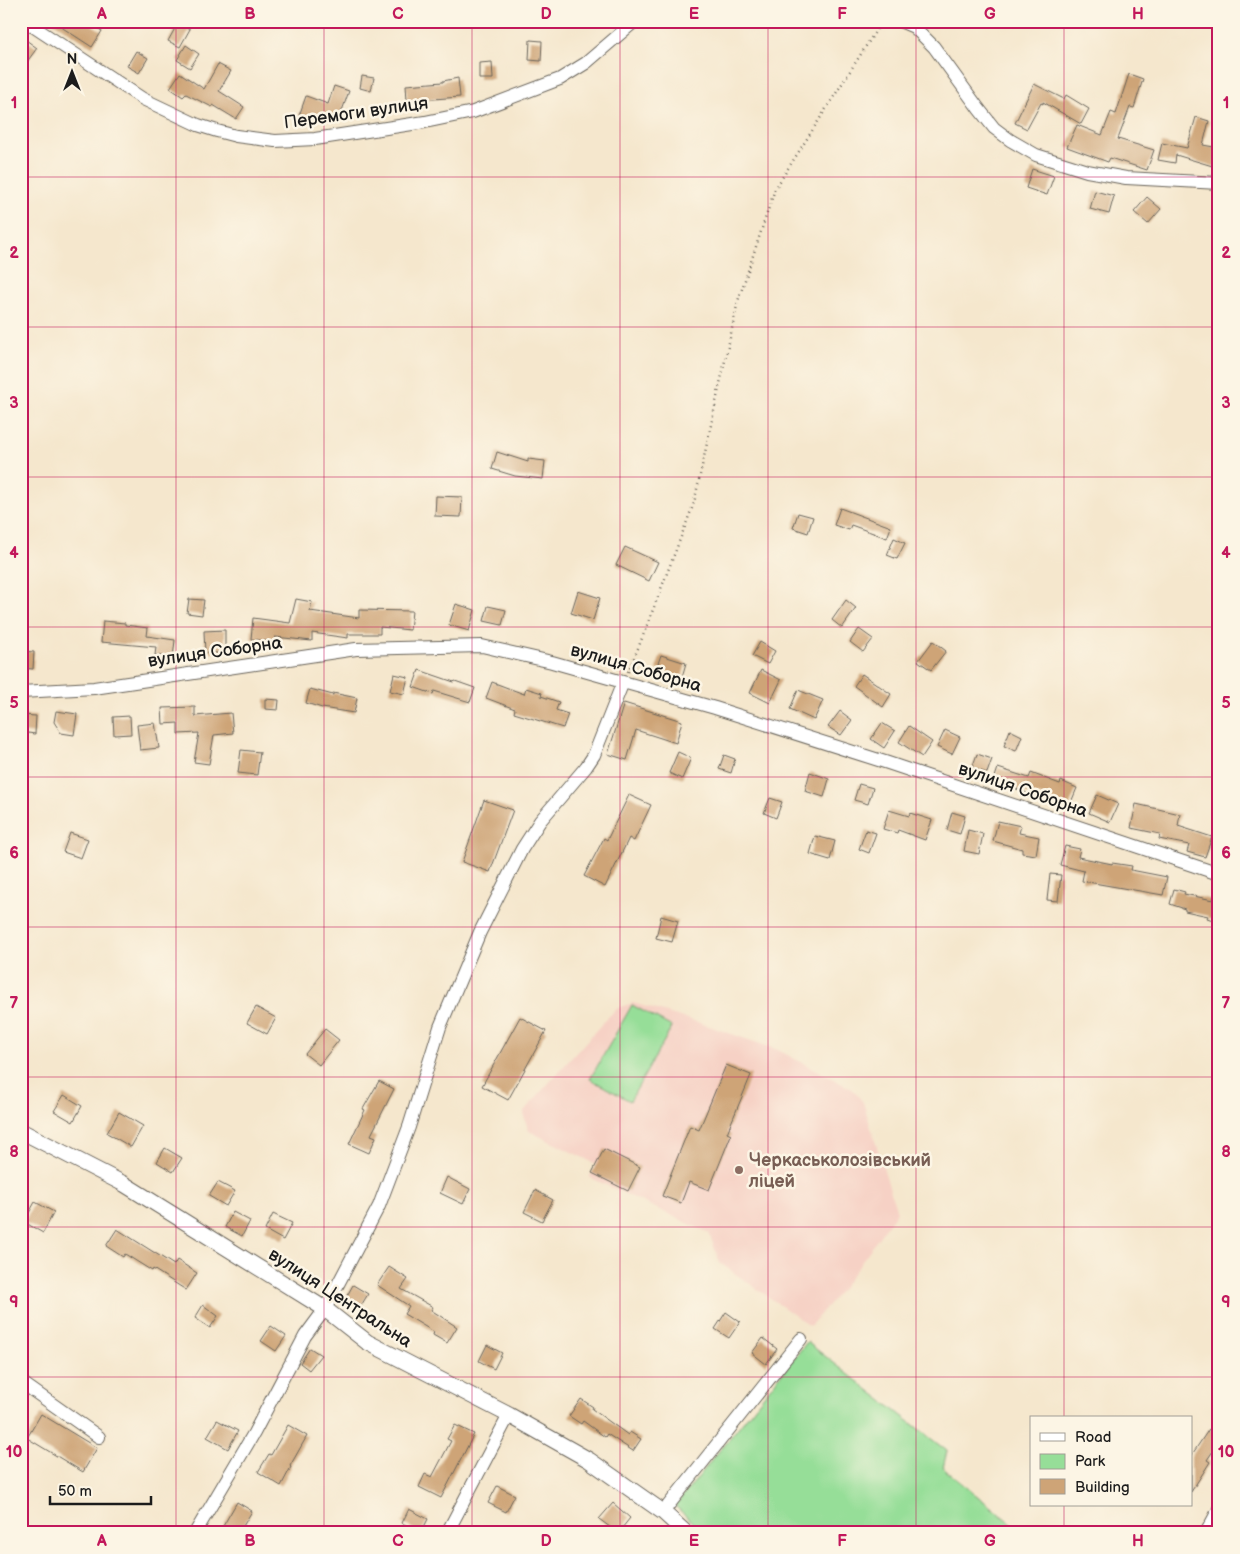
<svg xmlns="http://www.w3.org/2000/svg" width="1240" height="1554" font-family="'Balsamiq Sans',sans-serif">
<rect width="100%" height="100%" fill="#fcf5e5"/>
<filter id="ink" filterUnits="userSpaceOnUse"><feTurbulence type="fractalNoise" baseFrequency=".02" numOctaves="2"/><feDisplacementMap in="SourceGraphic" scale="10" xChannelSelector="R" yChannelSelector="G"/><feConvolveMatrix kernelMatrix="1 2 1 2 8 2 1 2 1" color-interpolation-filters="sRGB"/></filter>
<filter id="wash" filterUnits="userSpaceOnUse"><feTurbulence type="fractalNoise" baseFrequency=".0096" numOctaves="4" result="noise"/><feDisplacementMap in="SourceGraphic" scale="20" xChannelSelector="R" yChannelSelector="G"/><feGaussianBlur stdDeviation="1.12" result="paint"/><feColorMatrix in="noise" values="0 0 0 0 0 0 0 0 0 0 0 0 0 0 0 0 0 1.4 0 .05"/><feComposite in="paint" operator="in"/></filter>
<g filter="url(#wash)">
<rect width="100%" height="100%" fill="#f5e7cd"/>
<path fill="#f6d1c5" d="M633 1003 697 1022 778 1050 852 1089 863 1102 897 1212 841 1290 810 1326 720 1263 709 1233 589 1177 596 1164 529 1131 524 1117V1111L607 1018 618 1008Z"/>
<path fill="#96de98" stroke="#597d5a" d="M632 1005 672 1027 630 1101 590 1079Z
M807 1342 947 1451 943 1468 1023 1533H705L675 1506Z"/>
<g id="blocks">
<path fill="#cea477" d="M52 21H86L102 31 92 47Z
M178 23 190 29 180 47 168 41Z
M26 40 37 48 21 70V46Z
M530 40 542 41 541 61 529 60Z
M186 45 199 54 190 68 177 60Z
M136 51 148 58 139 73 127 66Z
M492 62 493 79H479V63Z
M218 64 231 71 219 91 244 107 236 119 213 105 212 107 186 94 183 97 170 88 180 73 204 89Z
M1129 74 1143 79 1134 108 1130 107 1118 139 1154 150 1147 170 1110 158 1108 162 1067 147 1077 125 1102 135 1111 112 1116 114Z
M362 76 374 78 371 91 360 88Z
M458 78 460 97 407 101 406 85 443 82V81Z
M1034 84 1064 99 1066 95 1089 109 1081 124 1043 102V104L1041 103 1027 129 1015 123Z
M334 86 349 91 338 122 318 115 316 122 299 116 306 96 328 104Z
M1196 117 1209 121 1203 145 1219 148V168L1176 155 1175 163 1158 160 1162 143 1187 148Z
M1032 169 1054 176 1047 195 1026 188Z
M1095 191 1114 196 1109 214 1090 209Z
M1147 197 1161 209 1148 224 1134 212Z
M497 452 528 462V459L545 461 543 479 515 476 492 469Z
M436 496 462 497 461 517 435 516Z
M840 508 891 527 887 538 851 525 849 530 834 525Z
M798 513 813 517 808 533 793 528Z
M894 538 905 543 897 559 887 555Z
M625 547 658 562 649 581 616 565Z
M578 591 600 598 593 620 571 613Z
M189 599 204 600 202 615 187 613Z
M296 599 312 602 310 611 359 618V610L412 611 410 630 380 627V634H348V638L312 633V641L275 637 274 642 251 639 253 618 290 623Z
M846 600 856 608 842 628 832 620Z
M456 604 475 610 469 631 449 625Z
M488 606 506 610 502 625 484 621Z
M103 621 125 623V625L148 628 147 636 175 640 173 658 155 655 156 647 101 642Z
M859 629 873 639 863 652 850 642Z
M225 630V653H205L204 631Z
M933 641 946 651 931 670 918 661Z
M760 642 775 651 768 664 752 656Z
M21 651 34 652 33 669 21 668Z
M661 655 686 663 682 677 656 669Z
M419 670 454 682 455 681 475 688 470 702 434 691 433 694 413 687Z
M761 670 781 680 770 703 750 693Z
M394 674 408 677 404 694 390 691Z
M862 674 891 694 883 707 854 686Z
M492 682 524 694 526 688 542 693 541 696 559 702 556 710 568 714 563 728 514 713 515 709 486 698Z
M310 689 333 695V693L357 698 354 713 322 708 306 703Z
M798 690 823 700 814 720 790 709Z
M265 699 279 700 278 710 265 709Z
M624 703 682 721 676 743 636 730 627 760 608 754Z
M195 707V716L231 713 233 733 214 735 209 764 194 762 199 733 178 734V723L163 724 162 708Z
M56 711 77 714 74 735 61 733 54 722Z
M840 711 852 720 841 735 828 727Z
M21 715 36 716 35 734 21 732Z
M130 716 131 734 114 735 113 717Z
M155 723 159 748 140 750 137 725Z
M882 723 895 731 884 748 871 739Z
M909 726 932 742 922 757 899 742Z
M945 730 960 737 952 754 937 747Z
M1010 730 1022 736 1016 751 1004 746Z
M241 750 260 752 257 775 238 773Z
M678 752 691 758 682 779 669 773Z
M977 754 992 759 987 773 972 768Z
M724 755 735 759 731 773 719 769Z
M998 768 1029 778 1031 773 1060 784 1061 781 1077 788 1069 807 1037 794 1036 797 1007 785 1006 787 993 783Z
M810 772 829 779 824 797 805 791Z
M859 784 873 788 868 804 854 800Z
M629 795 651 805 634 841 629 838 605 887 584 876 604 838 607 840Z
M1097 795 1118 804 1110 822 1089 813Z
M770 798 782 802 776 818 764 813Z
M484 800 513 810 490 872 462 862Z
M1136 804 1180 814 1178 826 1212 837 1205 857 1187 852 1189 845 1159 839 1160 834 1131 828Z
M889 810 909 816 910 813 932 820 925 840 898 830 897 833 883 829Z
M952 812 965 816 960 834 947 830Z
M998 821 1021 826 1019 833 1039 837 1036 855 1022 853V849L993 841Z
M866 830 876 833 869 853 859 849Z
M968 830 983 834 979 854 964 851Z
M70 833 88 839 81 858 63 852Z
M815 836 835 841 830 860 810 854Z
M1065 846 1080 849 1078 857 1112 864V863L1132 866 1131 870 1167 877 1163 895 1082 881 1084 871 1060 865Z
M1050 874 1061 875 1058 901 1047 900Z
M1217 888H1219V922L1207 918 1208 916 1185 911V909L1170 904 1174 889 1185 892 1184 894 1213 900Z
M661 916 678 921 672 942 656 938Z
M256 1007 276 1018 267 1034 247 1023Z
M520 1017 546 1031 508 1100 482 1086Z
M325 1029 339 1040 319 1065 305 1054Z
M726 1065 751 1075 727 1133 731 1135 709 1190 689 1182 681 1203 662 1196 690 1126 699 1130Z
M379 1081 394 1089 371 1135 376 1137 369 1153 349 1144 365 1110 363 1109Z
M64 1095 82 1106 73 1122 54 1111Z
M119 1112 143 1126 131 1147 107 1133Z
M165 1148 182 1158 173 1172 157 1162Z
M604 1149 640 1167 628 1191 592 1173Z
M447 1177 470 1189 463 1204 440 1193Z
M218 1182 235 1191 226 1206 209 1196Z
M535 1190 553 1200 542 1221 524 1212Z
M35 1202 54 1212 43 1233 24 1222Z
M233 1212 250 1221 242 1236 225 1227Z
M273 1214 292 1223 283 1240 265 1230Z
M117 1229 174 1265 177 1260 197 1273 186 1290 153 1269 152 1271 125 1254 123 1257 106 1246Z
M389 1267 408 1279 401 1289 433 1307 431 1310 457 1327 447 1343 433 1335 434 1332 404 1314 409 1306 377 1285Z
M353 1285 368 1294 359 1309 344 1301Z
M203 1305 218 1316 210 1328 195 1318Z
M726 1312 740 1322 729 1338 715 1329Z
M271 1326 286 1336 276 1351 261 1341Z
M763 1338 777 1349 766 1364 752 1353Z
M487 1345 502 1353 494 1369 479 1361Z
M310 1348 321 1355 309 1370 300 1363Z
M581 1399 593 1407 592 1409 628 1435 630 1432 641 1439 633 1451 607 1434 605 1437 583 1421 581 1424 569 1416Z
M41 1414 97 1448 83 1472 27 1438Z
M217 1420 238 1431 228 1449 207 1437Z
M288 1425 307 1436 290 1466 291 1467 281 1486 258 1472 269 1454 271 1455Z
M455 1425 474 1434 441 1498 419 1487 425 1474 432 1477 451 1441 447 1439Z
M1209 1429 1219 1435V1442L1207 1460 1210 1462 1191 1492V1456Z
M497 1486 515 1495 506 1512 488 1503Z
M237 1502 252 1511 239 1533H219Z
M613 1503 630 1518 618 1533 599 1519Z
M409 1509 428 1519 421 1533 402 1523Z"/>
</g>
</g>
<g filter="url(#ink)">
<use href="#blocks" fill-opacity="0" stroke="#68635a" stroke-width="1"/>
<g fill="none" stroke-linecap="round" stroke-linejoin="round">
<g stroke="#68635a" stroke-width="14">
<path id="minor" d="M25 21 143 99 198 125 217 131 236 136 275 141 315 139 425 122 473 112 560 79 586 63 635 21
M900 21 914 27 934 47 979 109 994 128 1010 140 1036 155 1087 171 1126 178 1219 183
M21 692 94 688 356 649 482 646 552 662 715 708 888 763 1219 874
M21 1382 99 1437
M663 1512 801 1339
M195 1533 254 1433 305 1336 325 1309 379 1206 409 1127 440 1027 480 932 522 849 540 821 586 767 594 755 623 682
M447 1533 509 1415
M1206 1533 1219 1509"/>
</g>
<g stroke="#68635a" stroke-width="17">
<path id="tertiary" d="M21 1131 124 1184 325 1309 367 1342 509 1415 589 1460 663 1512 686 1533"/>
</g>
<path stroke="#68635a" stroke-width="2.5" stroke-dasharray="1 4" stroke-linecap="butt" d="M628 672 639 646 694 503 738 301 775 189 882 21"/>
<use href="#minor" stroke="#fff" stroke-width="12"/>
<use href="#tertiary" stroke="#fff" stroke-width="15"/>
</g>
</g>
<path fill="none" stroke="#c2185b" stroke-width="1" stroke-opacity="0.55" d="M176 21V1533M324 21V1533M472 21V1533M620 21V1533M768 21V1533M916 21V1533M1064 21V1418M21 177H1219M21 327H1219M21 477H1219M21 627H1219M21 777H1219M21 927H1219M21 1077H1219M21 1227H1219M21 1377H1219M1064 1505V1533"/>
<circle fill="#8d6e63" stroke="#fcf5e5" stroke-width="2" cx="739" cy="1170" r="5"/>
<g text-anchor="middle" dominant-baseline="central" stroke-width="5" stroke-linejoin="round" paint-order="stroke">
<g font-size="18" fill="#1c1c1c" stroke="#fcf5e5">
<text transform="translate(356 113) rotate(-8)">Перемоги вулиця</text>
<text transform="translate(215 652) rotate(-8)">вулиця Соборна</text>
<text transform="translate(636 668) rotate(16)">вулиця Соборна</text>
<text transform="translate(1023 790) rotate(19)">вулиця Соборна</text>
<text transform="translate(340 1298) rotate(33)">вулиця Центральна</text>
</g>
<g font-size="18" font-weight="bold" fill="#785e54" stroke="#fcf5e5" text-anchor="start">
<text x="749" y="1160">Черкаськолозівський<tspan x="749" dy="21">ліцей</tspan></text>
</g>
</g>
<rect width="1240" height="1554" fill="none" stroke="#fcf5e5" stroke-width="55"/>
<rect x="1030" y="1416" width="162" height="90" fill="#fcf5e5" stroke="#a29e95"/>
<rect x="1040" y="1433" width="25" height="8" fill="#ffffff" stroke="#a29e95"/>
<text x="1075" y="1442" font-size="15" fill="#1c1c1c">Road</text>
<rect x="1040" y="1454" width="25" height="15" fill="#96de98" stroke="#a29e95"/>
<text x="1075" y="1466" font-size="15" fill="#1c1c1c">Park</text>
<rect x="1040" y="1479" width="25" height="15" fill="#cea477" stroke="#a29e95"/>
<text x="1075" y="1492" font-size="15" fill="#1c1c1c">Building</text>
<g transform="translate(72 72)" stroke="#fcf5e5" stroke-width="4" paint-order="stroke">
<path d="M0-4L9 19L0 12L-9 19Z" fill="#1c1c1c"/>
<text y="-8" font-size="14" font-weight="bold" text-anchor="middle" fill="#1c1c1c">N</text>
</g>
<path d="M50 1496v8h101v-8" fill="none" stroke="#1c1c1c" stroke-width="2.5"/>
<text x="58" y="1496" font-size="15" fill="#1c1c1c" stroke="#fcf5e5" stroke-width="4" paint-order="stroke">50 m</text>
<rect x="28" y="28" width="1184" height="1498" fill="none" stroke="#c2185b" stroke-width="2"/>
<g font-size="16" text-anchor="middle" font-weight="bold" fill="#c2185b">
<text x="102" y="19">A</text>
<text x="250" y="19">B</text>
<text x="398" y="19">C</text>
<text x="546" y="19">D</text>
<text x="694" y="19">E</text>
<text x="842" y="19">F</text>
<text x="990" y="19">G</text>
<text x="1138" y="19">H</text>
<text x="14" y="108">1</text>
<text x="1226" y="108">1</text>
<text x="14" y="258">2</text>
<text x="1226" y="258">2</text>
<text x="14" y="408">3</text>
<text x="1226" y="408">3</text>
<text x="14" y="558">4</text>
<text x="1226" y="558">4</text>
<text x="14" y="708">5</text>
<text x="1226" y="708">5</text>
<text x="14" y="858">6</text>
<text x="1226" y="858">6</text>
<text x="14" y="1008">7</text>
<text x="1226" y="1008">7</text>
<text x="14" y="1157">8</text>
<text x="1226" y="1157">8</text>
<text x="14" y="1307">9</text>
<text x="1226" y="1307">9</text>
<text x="14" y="1457">10</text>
<text x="1226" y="1457">10</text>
<text x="102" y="1546">A</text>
<text x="250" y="1546">B</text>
<text x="398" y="1546">C</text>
<text x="546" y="1546">D</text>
<text x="694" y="1546">E</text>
<text x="842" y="1546">F</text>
<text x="990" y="1546">G</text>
<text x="1138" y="1546">H</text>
</g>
</svg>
